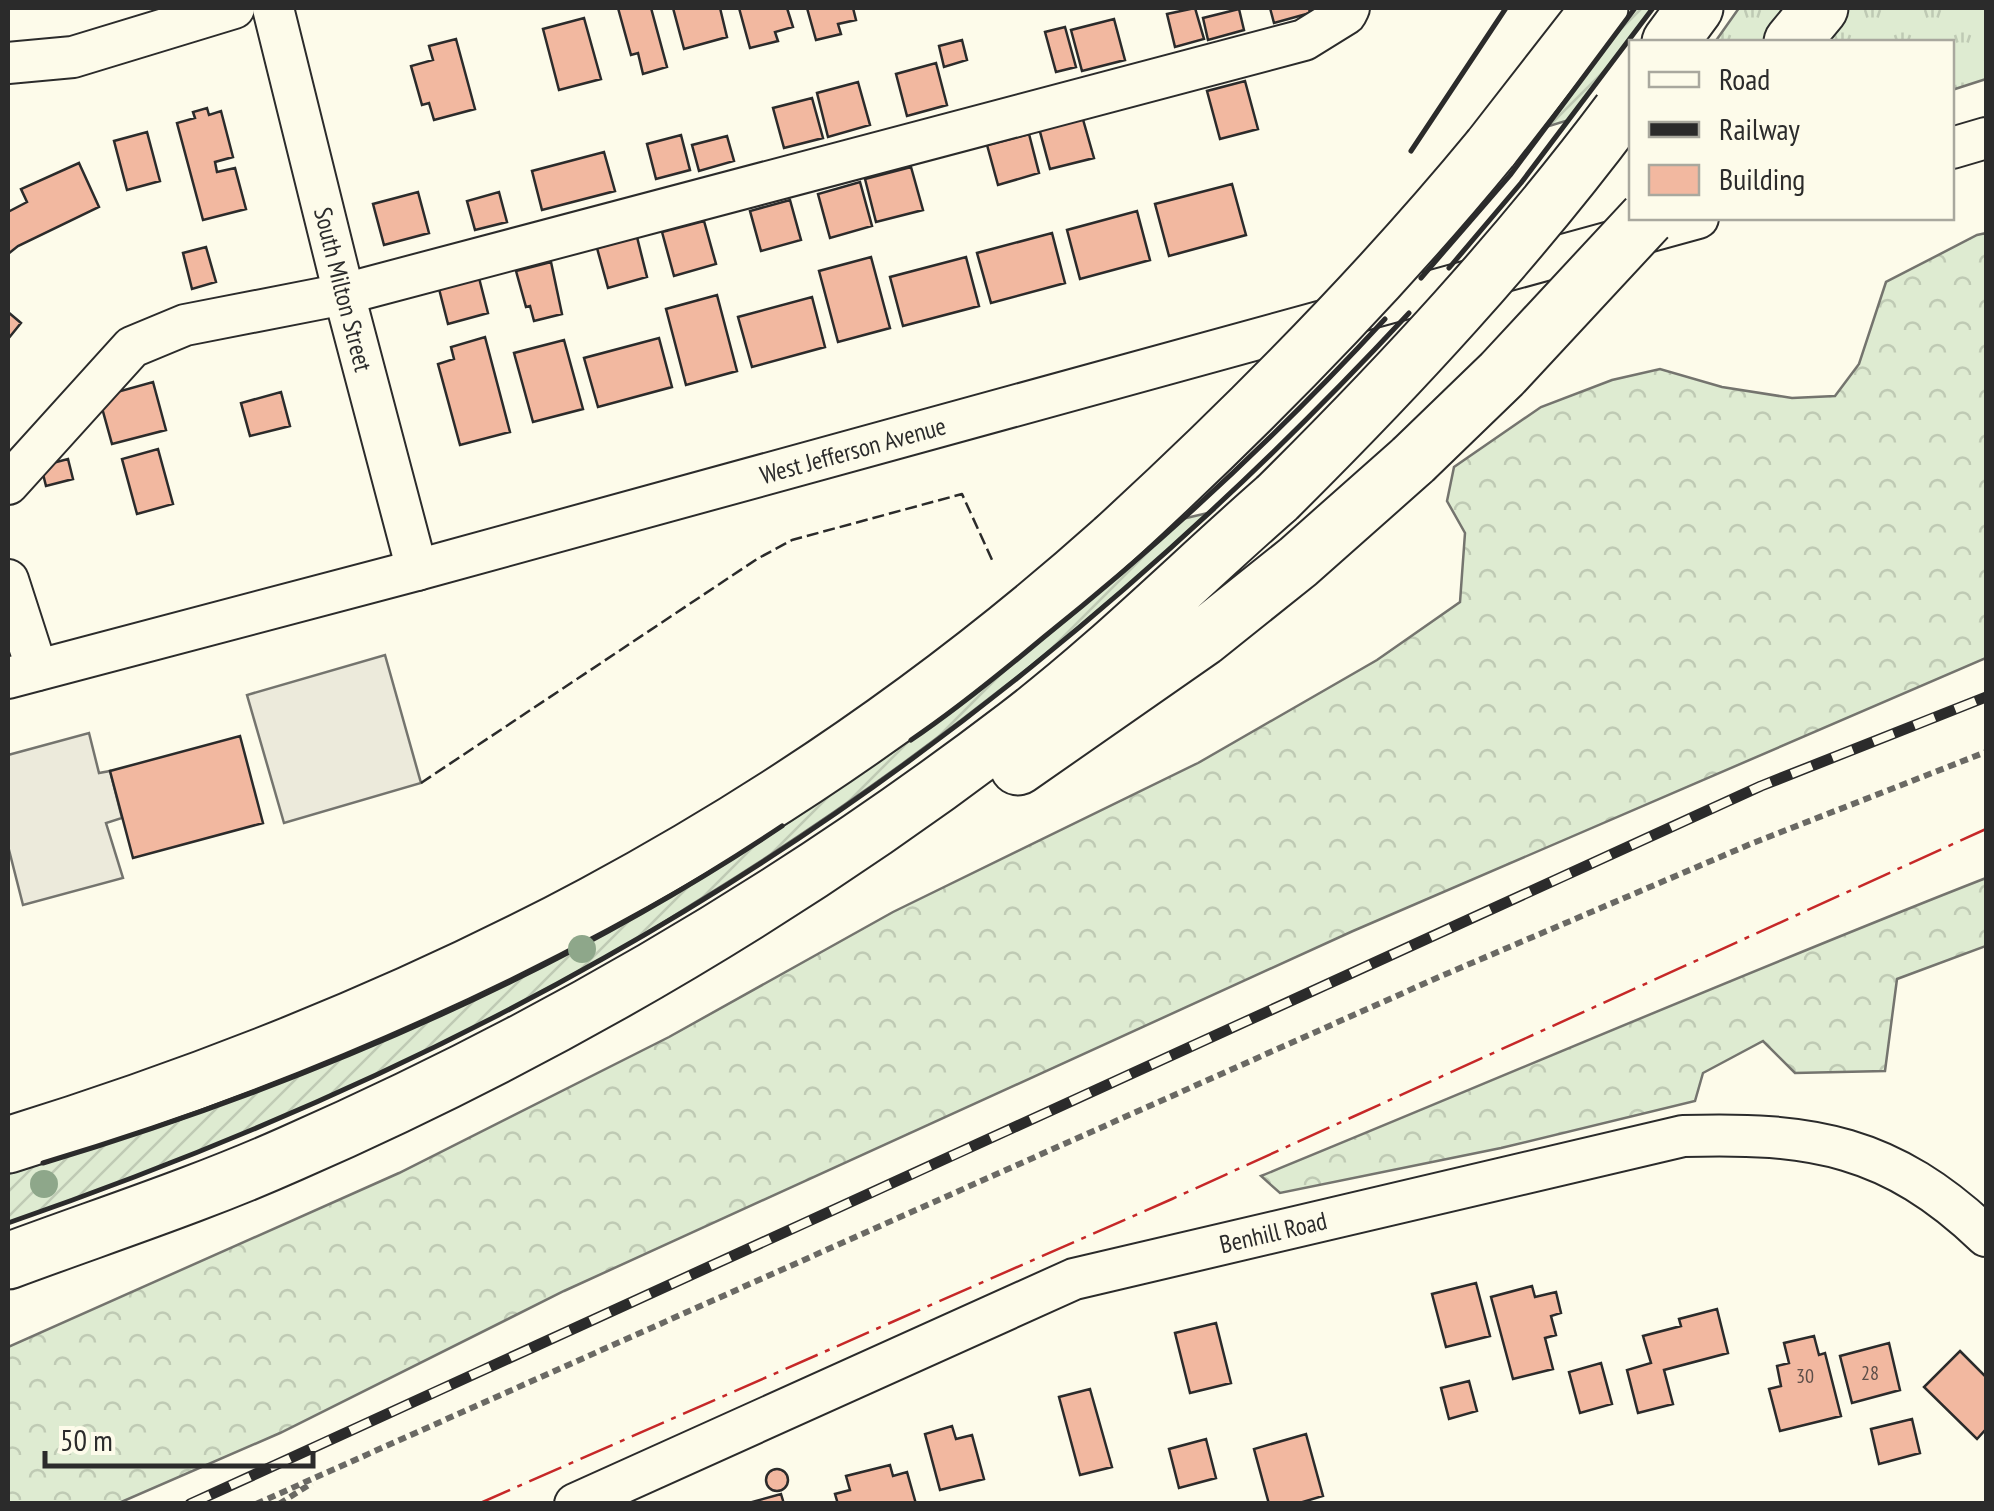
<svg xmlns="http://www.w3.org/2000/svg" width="1994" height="1511" font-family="'PT Sans Narrow',sans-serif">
<defs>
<pattern id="grass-tufts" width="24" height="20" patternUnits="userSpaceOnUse" patternTransform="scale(2.5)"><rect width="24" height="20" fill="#deebd1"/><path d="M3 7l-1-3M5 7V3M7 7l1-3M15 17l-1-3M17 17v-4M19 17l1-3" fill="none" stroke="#bfcab4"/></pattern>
<pattern id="forest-crowns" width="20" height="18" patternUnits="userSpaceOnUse" patternTransform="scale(2.5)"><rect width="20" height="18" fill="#deebd1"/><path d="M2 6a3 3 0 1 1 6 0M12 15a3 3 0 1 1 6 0" fill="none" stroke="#bfcab4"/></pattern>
<pattern id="garden-furrows" width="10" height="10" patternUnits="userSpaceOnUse" patternTransform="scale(2.5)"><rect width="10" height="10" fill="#deebd1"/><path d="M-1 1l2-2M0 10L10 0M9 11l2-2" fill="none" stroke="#bfcab4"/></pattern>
</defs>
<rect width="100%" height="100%" fill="#fdfbea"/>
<path fill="url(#grass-tufts)" stroke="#74746e" stroke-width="2.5" d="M1739 8H1793L1766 42H1715Z
M1845 8H1986V79L1952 90V42H1817Z"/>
<path fill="url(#forest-crowns)" stroke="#74746e" stroke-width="2.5" d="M1986 233V658L1353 931 564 1291 280 1433 119 1503H8V1347L399 1173 669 1037 893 912 1198 763 1377 660 1460 602 1465 533 1447 501 1454 467 1541 407 1612 380 1660 369 1722 387 1792 398 1835 396 1859 364 1886 282 1977 235Z
M1986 878V946L1897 979 1885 1071 1795 1073 1763 1041 1703 1073 1695 1101 1501 1148 1280 1193 1261 1176C1503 1077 1743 973 1986 878Z"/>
<path fill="url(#garden-furrows)" stroke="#74746e" stroke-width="2.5" d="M1635 8H1653L1569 120 1546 127Z
M1212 512C1056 653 890 781 712 892 675 914 640 939 602 960 412 1065 213 1152 8 1223V1174L179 1120 350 1054 593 938 750 848 918 735 1071 616 1182 519Z"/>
<path fill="#eceadb" stroke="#74746e" stroke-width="2.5" d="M385 655 421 783 284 823 247 695Z
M89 733 99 773 110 771 122 818 106 823 123 878 23 905 8 846V755Z"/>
<path fill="#f2b8a0" stroke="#2b2b2b" stroke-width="2.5" d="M618 8H651L667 67 643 74 638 53 631 55Z
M673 8H720L727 37 684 49Z
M739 8H787L793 27 775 32 778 41 750 48Z
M807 8H853L856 20 838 24 841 34 816 40Z
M1195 8 1204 39 1175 47 1167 14Z
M1270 8H1309L1310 13 1274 23Z
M1239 9 1244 30 1208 40 1203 18Z
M584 18 601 79 559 90 543 29Z
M1114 19 1125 60 1082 71 1071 30Z
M1065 27 1076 67 1056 72 1045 32Z
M456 39 475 109 434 120 429 103 422 105 411 66 433 60 429 46Z
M962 40 967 60 944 67 939 46Z
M936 63 947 105 907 116 896 74Z
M1245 81 1258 129 1220 139 1207 91Z
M858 82 870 125 828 137 817 93Z
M812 98 823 138 784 148 773 108Z
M207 108 209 115 221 111 233 157 215 162 217 172 235 168 246 209 203 220 177 123 195 118 193 112Z
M1082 116 1094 158 1050 169 1039 128Z
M147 132 160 181 127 190 114 141Z
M1029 134 1039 173 998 185 987 145Z
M681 135 690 170 656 179 647 144Z
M727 136 734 161 699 171 692 145Z
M604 152 615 191 542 210 532 171Z
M79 163 99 207 18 246 8 254V212L27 202 21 189Z
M911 167 923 210 876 222 865 179Z
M860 182 872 226 830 238 818 194Z
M1232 184 1246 235 1169 256 1155 204Z
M418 192 429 233 384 245 373 204Z
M499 192 507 222 475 230 467 201Z
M790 200 801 240 761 251 750 211Z
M1137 211 1150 260 1080 279 1067 230Z
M704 221 716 264 674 276 662 232Z
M1052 233 1065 283 991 303 977 253Z
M637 237 647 277 608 288 597 248Z
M206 247 216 282 192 289 183 253Z
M871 257 890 328 838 342 819 271Z
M966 257 979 306 903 326 890 277Z
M551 262 562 314 534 321 530 306 526 307 516 271Z
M478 274 488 313 448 324 438 285Z
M717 295 737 371 686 385 666 309Z
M812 297 825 347 752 367 738 317Z
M8 312 21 323 8 339Z
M485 337 510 432 460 445 438 364 454 359 451 347Z
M659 338 672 387 598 407 584 358Z
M564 340 583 409 533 422 514 353Z
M153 382 166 430 112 444 99 397Z
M281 392 290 426 250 436 241 403Z
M158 449 173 504 137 514 122 459Z
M68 459 73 479 46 486 41 466Z
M240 736 263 823 133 858 110 771Z
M1476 1283 1490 1336 1446 1347 1432 1294Z
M1532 1286 1535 1297 1556 1292 1561 1313 1551 1316 1556 1335 1545 1338 1553 1369 1513 1379 1491 1297Z
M1717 1309 1728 1353 1664 1370 1673 1404 1638 1413 1627 1370 1651 1363 1643 1336 1681 1326 1679 1319Z
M1216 1323 1231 1383 1190 1393 1175 1333Z
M1814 1336 1819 1355 1825 1353 1841 1416 1780 1431 1769 1389 1781 1386 1777 1366 1789 1363 1784 1343Z
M1889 1343 1900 1390 1852 1403 1840 1356Z
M1960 1351 1986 1377V1429L1977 1439 1924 1387Z
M1601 1363 1612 1404 1580 1413 1569 1372Z
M1469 1381 1477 1411 1449 1419 1441 1388Z
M1090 1389 1112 1467 1080 1475 1059 1397Z
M1912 1419 1920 1453 1879 1464 1871 1429Z
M952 1426 956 1439 972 1435 984 1479 940 1490 925 1434Z
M1306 1434 1323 1496 1296 1504H1269L1254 1449Z
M1206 1439 1216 1478 1179 1488 1169 1449Z
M890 1465 893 1476 907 1472 916 1504H838L835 1494 850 1490 846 1476Z
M766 1480a11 11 0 1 1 22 0a11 11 0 1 1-22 0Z
M781 1494 784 1504H745Z"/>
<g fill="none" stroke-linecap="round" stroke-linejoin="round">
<g stroke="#2b2b2b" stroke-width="44">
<g id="minor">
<path id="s1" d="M273 8 344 294 417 570"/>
<path d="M8 63 73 57 234 8"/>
<path d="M1952 148 1986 138"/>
<path d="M8 484 132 347 185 325 344 294 1304 40 1346 14 1349 8"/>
<path d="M8 580 37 670"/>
<path id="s2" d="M8 678 417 570 1698 218"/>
<path id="s3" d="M575 1504 1074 1279 1683 1136C1811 1132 1891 1145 1986 1236"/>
</g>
</g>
<g stroke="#2b2b2b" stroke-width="59">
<path id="highway" d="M1670 42 1695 8
M1792 42 1820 8
M1491 148 1600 8
M1018 767 1203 638 1298 562 1413 460
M8 1145C423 1016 788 832 1114 540
M8 1261C102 1226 198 1195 290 1154 548 1041 792 898 1016 727 1108 657 1190 574 1277 498"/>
</g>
<path stroke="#6a6964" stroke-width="6" stroke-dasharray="8 5" stroke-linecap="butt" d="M256 1504 1439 977 1753 843 1986 752
M279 1504 312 1483"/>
<use href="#minor" stroke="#fdfbea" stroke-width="40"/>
<use href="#highway" stroke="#fdfbea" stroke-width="55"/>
<g stroke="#2b2b2b" stroke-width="11">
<path id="rail" d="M190 1504 1761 786 1986 697"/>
</g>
<use href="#rail" stroke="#fdfbea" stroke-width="8" stroke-dasharray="22" stroke-linecap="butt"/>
<g stroke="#2b2b2b" stroke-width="59" stroke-linecap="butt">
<path id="highway-bridge" d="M1413 460 1502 374 1647 218
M1277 498C1400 376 1516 251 1620 112
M1114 540C1248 417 1375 289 1491 148"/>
</g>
<use href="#highway-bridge" stroke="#fdfbea" stroke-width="55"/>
<path stroke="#2b2b2b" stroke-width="2.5" stroke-dasharray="12 5" stroke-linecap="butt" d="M421 783 757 559 792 540 962 494 993 562"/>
<path stroke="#2b2b2b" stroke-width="5" d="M1411 151 1506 8
M1449 268 1521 183 1653 8
M1421 278 1511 174 1635 8
M911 740C957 709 1001 673 1044 637 1165 540 1279 434 1385 319
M43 1163C302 1085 556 977 782 826
M8 1223C213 1152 415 1065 604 958 905 789 1175 565 1409 313"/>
<path stroke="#c62828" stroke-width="2.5" stroke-dasharray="35 8 5 8" stroke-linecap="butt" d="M478 1504 1172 1199 1986 829"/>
</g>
<g fill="#8ea78a">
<circle cx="582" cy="949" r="14"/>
<circle cx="44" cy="1184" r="14"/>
</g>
<g text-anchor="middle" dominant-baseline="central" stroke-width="8" stroke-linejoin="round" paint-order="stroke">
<g font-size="20" fill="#5d4e48">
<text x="1870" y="1373">28</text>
<text x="1805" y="1376">30</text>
</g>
<g font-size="25" fill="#2b2b2b" stroke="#fdfbea">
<text stroke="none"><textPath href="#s1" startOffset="290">South Milton Street</textPath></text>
<text stroke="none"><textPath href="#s2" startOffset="875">West Jefferson Avenue</textPath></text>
<text stroke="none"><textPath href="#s3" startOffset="752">Benhill Road</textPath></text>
</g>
</g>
<rect width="1994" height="1511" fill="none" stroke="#2b2b2b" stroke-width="20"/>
<rect x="1629" y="40" width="325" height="180" fill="#fdfbea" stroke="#a9a89e" stroke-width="2.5"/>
<rect x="1649" y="72" width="50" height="15" fill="#fdfbea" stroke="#a9a89e" stroke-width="2.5"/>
<text x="1719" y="90" font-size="30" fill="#2b2b2b">Road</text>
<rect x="1649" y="122" width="50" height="15" fill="#2b2b2b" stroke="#a9a89e" stroke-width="2.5"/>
<text x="1719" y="140" font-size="30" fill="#2b2b2b">Railway</text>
<rect x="1649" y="165" width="50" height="30" fill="#f2b8a0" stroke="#a9a89e" stroke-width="2.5"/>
<text x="1719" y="190" font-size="30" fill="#2b2b2b">Building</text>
<path d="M45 1451v15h268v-15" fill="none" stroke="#2b2b2b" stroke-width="5"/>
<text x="60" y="1451" font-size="30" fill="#2b2b2b" stroke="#fdfbea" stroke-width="8" paint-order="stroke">50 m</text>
</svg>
